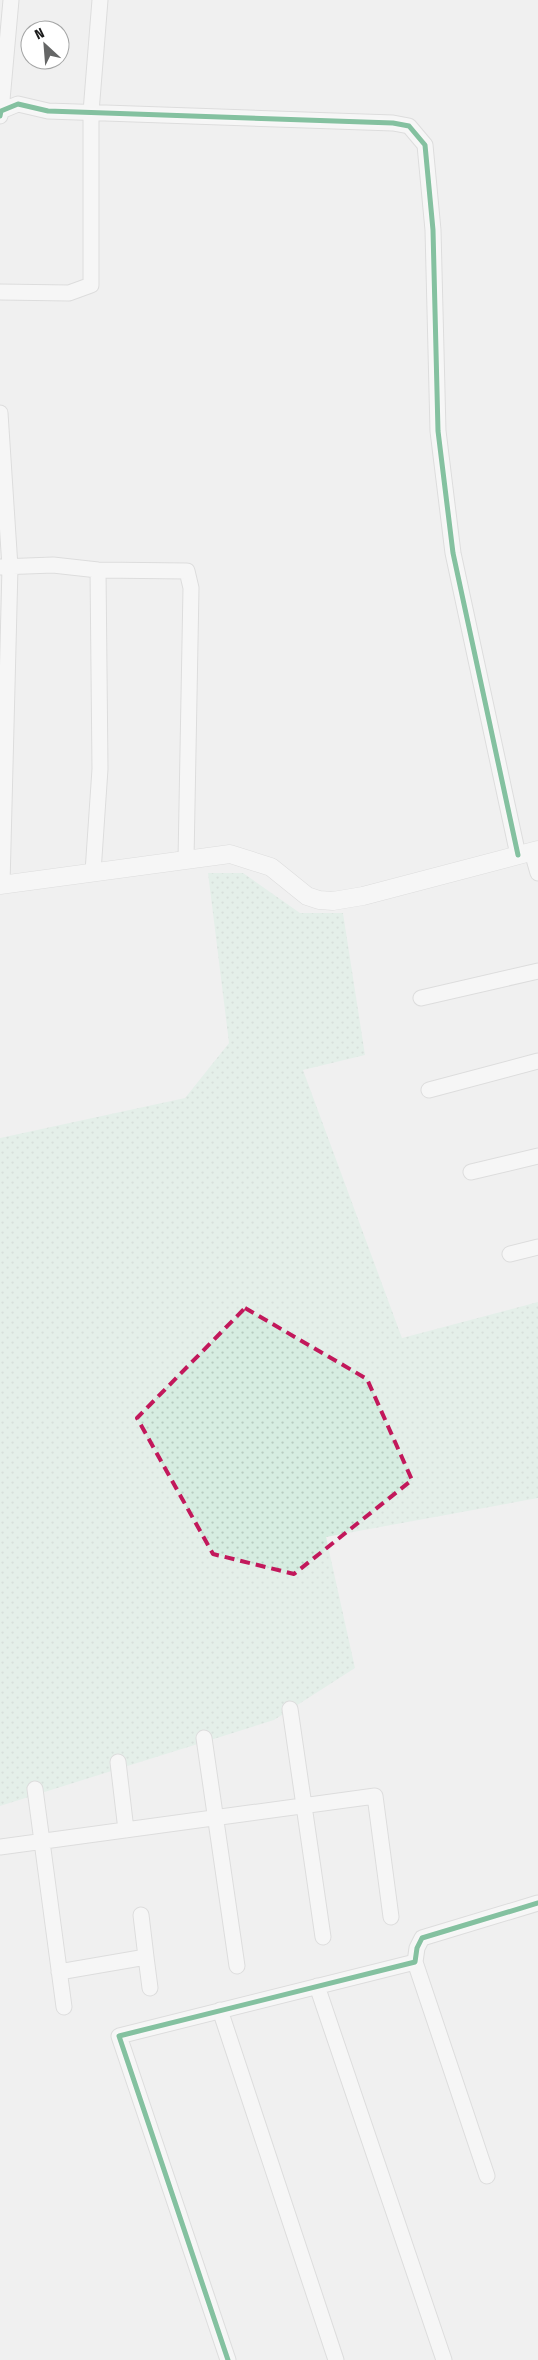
<svg xmlns="http://www.w3.org/2000/svg" width="538" height="2360" font-family="'Fira Sans Condensed',sans-serif">
<defs>
<pattern id="grass-dots" width="8" height="8" patternUnits="userSpaceOnUse" patternTransform="scale(1.25)"><rect width="8" height="8" fill="#d6ede1"/><path d="M2 2h.1M6 6h.1" fill="none" stroke="#b7cbc0" stroke-width="1.8" stroke-linecap="round"/></pattern>
</defs>
<rect width="100%" height="100%" fill="#f0f0f0"/>
<path fill="url(#grass-dots)" d="M208 873H243L300 913H343L365 1055 303 1070 402 1338 538 1302V1498L326 1537 355 1668 274 1720 0 1806V1138L185 1098 229 1043Z"/>
<g fill="none" stroke-linecap="round" stroke-linejoin="round">
<g stroke="#c5c5c5" stroke-width="17">
<path id="minor" d="M1 111 11 0
M0 116 1 111 18 104 48 111 393 123 409 126 425 145 433 230 438 431 453 553 518 855
M0 292 69 293 91 285V112L100 0
M0 413 10 567 2 885
M0 567 53 565 98 570 187 571 191 588 186 860
M532 852 538 873
M93 872 100 769 98 570
M421 998 538 971
M429 1090 538 1061
M471 1172 538 1156
M510 1254 538 1247
M290 1709 323 1937
M204 1738 237 1966
M118 1762 126 1830
M35 1789 64 2007
M0 1847 375 1796 391 1917
M141 1915 146 1957
M415 1962 487 2176
M59 1972 146 1957 150 1988
M317 1986 444 2360
M220 2010 336 2360
M228 2360 119 2036 415 1962 417 1948 422 1938 538 1903"/>
</g>
<g stroke="#c5c5c5" stroke-width="19">
<path id="tertiary" d="M0 885 230 854 271 867 307 896 319 900 333 901 363 896 538 850"/>
</g>
<use href="#minor" stroke="#fdfdfd" stroke-width="15"/>
<use href="#tertiary" stroke="#fdfdfd" stroke-width="18"/>
<g stroke="#fff" stroke-width="8">
<path id="cycleway" d="M0 116 1 111 18 104 48 111 393 123 409 126 425 145 433 230 438 431 453 553 518 855
M228 2360 119 2036 415 1962 417 1948 422 1938 538 1903"/>
</g>
<use href="#cycleway" stroke="#00873e" stroke-width="5"/>
</g>
<path d="M0 0H538V2360H0ZM245 1308 367 1379 412 1480 294 1574 213 1554 137 1418Z" fill="#f0f0f0" fill-opacity=".55" fill-rule="evenodd"/>
<path fill="none" stroke="#c2185b" stroke-width="4" stroke-dasharray="10 6" stroke-linejoin="round" d="M245 1308 367 1379 412 1480 294 1574 213 1554 137 1418Z"/>
<g transform="translate(45 45) rotate(334)"><circle r="24" fill="#ffffff" stroke="#a3a4a4"/>
<path d="M0-4L9 19L0 12L-9 19Z" fill="#656666"/>
<text y="-8" font-size="14" font-weight="bold" text-anchor="middle" fill="#1a1b1b">N</text>
</g>
</svg>
